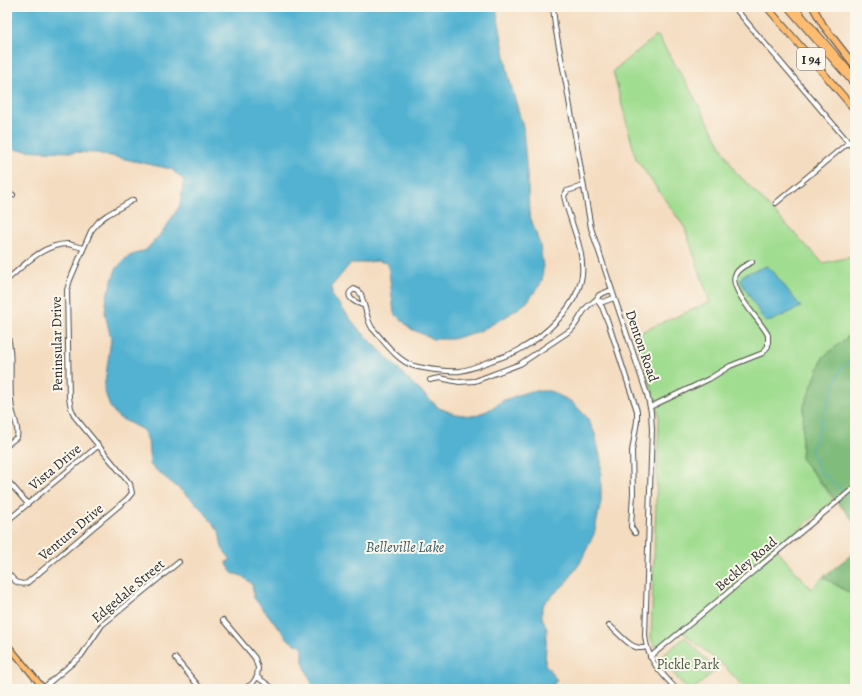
<svg xmlns="http://www.w3.org/2000/svg" width="862" height="696" font-family="Alegreya,serif">
<rect width="100%" height="100%" fill="#fbf7ec"/>
<filter id="ink" filterUnits="userSpaceOnUse"><feTurbulence type="fractalNoise" baseFrequency=".025" numOctaves="2"/><feDisplacementMap in="SourceGraphic" scale="8" xChannelSelector="R" yChannelSelector="G"/><feConvolveMatrix kernelMatrix="1 2 1 2 8 2 1 2 1" color-interpolation-filters="sRGB"/></filter>
<filter id="wash" filterUnits="userSpaceOnUse"><feTurbulence type="fractalNoise" baseFrequency=".012" numOctaves="4" result="noise"/><feDisplacementMap in="SourceGraphic" scale="16" xChannelSelector="R" yChannelSelector="G"/><feGaussianBlur stdDeviation="0.9" result="paint"/><feColorMatrix in="noise" values="0 0 0 0 0 0 0 0 0 0 0 0 0 0 0 0 0 1.4 0 .05"/><feComposite in="paint" operator="in"/></filter>
<g filter="url(#wash)">
<rect width="100%" height="100%" fill="#f4dcc0"/>
<path fill="#a1dd91" stroke="#66845e" d="M657 35 683 77 735 171 823 263 855 256V331L823 357 804 406 801 458 834 500 776 549 811 589 823 577 855 596V689H746L726 668 680 630 658 647 654 646 651 638 659 417 655 398 634 335 710 302 685 228 636 159 613 71Z
M685 637 716 670 694 689H687L660 658Z"/>
<path fill="#80bc7b" stroke="#567453" d="M855 331V523L801 458 804 406 823 357Z
M855 552V596L823 577Z"/>
<path fill="#53b2d1" stroke="#3f6e7e" d="M7 7H496L509 78 523 127 528 187 529 213 540 245 543 267 542 282 527 302 507 316 480 331 452 339H433L411 329 394 313 388 263 377 261 350 264 332 286V295L356 326 415 386 439 408 455 414 473 416 487 411 504 400 530 391H550L572 402 587 417 595 434 601 460V502L594 534 580 563 565 584 546 601 542 607V617L547 629 545 664 557 680 553 685 558 688 563 684 569 689H314L303 662V648L301 645 295 644 289 640 254 598 252 584 242 576 232 573 226 562 231 560 222 548 219 531 205 513 188 496 150 465 148 440 143 430 118 417 110 407 104 389 111 339 105 313 107 295 116 269 127 257 146 250 165 229 180 205 184 180 171 169 97 153 17 150 7 145Z
M766 266 772 270 801 307 771 321 765 322 740 280 743 275Z"/>
<g fill="none" stroke-linecap="round" stroke-linejoin="round">
<path stroke="#53b2d1" stroke-width="1" d="M845 493 819 470 811 451 840 370 855 354
M847 495 855 503"/>
</g>
</g>
<g filter="url(#ink)">
<g fill="none" stroke-linecap="round" stroke-linejoin="round">
<g stroke="#494641" stroke-width="6">
<path id="minor" d="M553 7 555 26 567 89 591 228 647 394 651 412 652 430 645 636C648 661 659 670 676 689
M734 7 855 150
M853 7 855 15
M7 192 13 195
M776 203 849 142
M7 280C24 265 43 244 68 244 73 245 78 247 83 248
M597 300 602 307 609 325 637 411V421L632 451 633 493 631 527 635 533
M600 301 603 302 614 298
M363 305C356 303 342 296 354 289L358 291 361 294 369 322 372 328C384 341 397 361 414 366 426 369 448 372 460 371 469 370 479 365 488 362 499 358 510 355 519 350 545 336 578 306 582 275 585 250 569 220 564 196L567 191 583 186
M7 333C14 357 8 384 12 409 14 418 19 428 17 437L7 445
M430 380 440 378 459 382 475 381 520 364 571 330C578 323 581 313 588 306 592 302 597 301 599 295L611 290
M650 407 709 379 730 366 763 353 768 346V335C761 321 729 290 735 275 738 268 746 265 752 262
M7 480 28 504
M7 521 98 446
M7 572C13 579 17 586 27 583L127 499 132 493 130 484 75 417 71 408 69 398 67 290 70 280 91 231 99 221 107 215 133 200
M223 620 255 658 258 668 257 677 274 689
M609 625C619 633 633 653 646 647
M650 657 855 487
M175 658 201 689
M43 688 81 656 102 625 179 562
M243 689 252 684 257 677"/>
</g>
<g stroke="#494641" stroke-width="7">
<path id="major" d="M7 644 44 689"/>
</g>
<g stroke="#494641" stroke-width="8">
<path id="highway" d="M767 7 855 110
M788 7 855 85
M794 7 855 78
M813 7 823 25 855 66"/>
</g>
<use href="#minor" stroke="#fff" stroke-width="4"/>
<use href="#major" stroke="#febc70" stroke-width="5"/>
<use href="#highway" stroke="#febc70" stroke-width="6"/>
</g>
</g>
<g text-anchor="middle" dominant-baseline="central" stroke-width="4" stroke-linejoin="round" paint-order="stroke">
<rect fill="#fbf7ec" stroke="#696865" stroke-width="1" x="797" y="48" width="28" height="22" rx="3"/>
<g font-size="13" font-weight="bold" fill="#2b2b2b">
<text x="811" y="59">I 94</text>
</g>
<g font-size="14" fill="#2b2b2b" stroke="#fbf7ec">
<text transform="translate(57 344) rotate(-91)">Peninsular Drive</text>
<text transform="translate(642 346) rotate(71)">Denton Road</text>
<text transform="translate(55 467) rotate(-40)">Vista Drive</text>
<text transform="translate(71 532) rotate(-40)">Ventura Drive</text>
<text transform="translate(746 564) rotate(-40)">Beckley Road</text>
<text transform="translate(128 591) rotate(-40)">Edgedale Street</text>
</g>
<g font-size="14" fill="#485844" stroke="#fbf7ec">
<text x="688" y="664">Pickle Park</text>
</g>
<g font-size="15" font-style="italic" fill="#395a65" stroke="#fbf7ec">
<text x="405" y="547">Belleville Lake</text>
</g>
</g>
<rect width="862" height="696" fill="none" stroke="#fbf7ec" stroke-width="24"/>
</svg>
